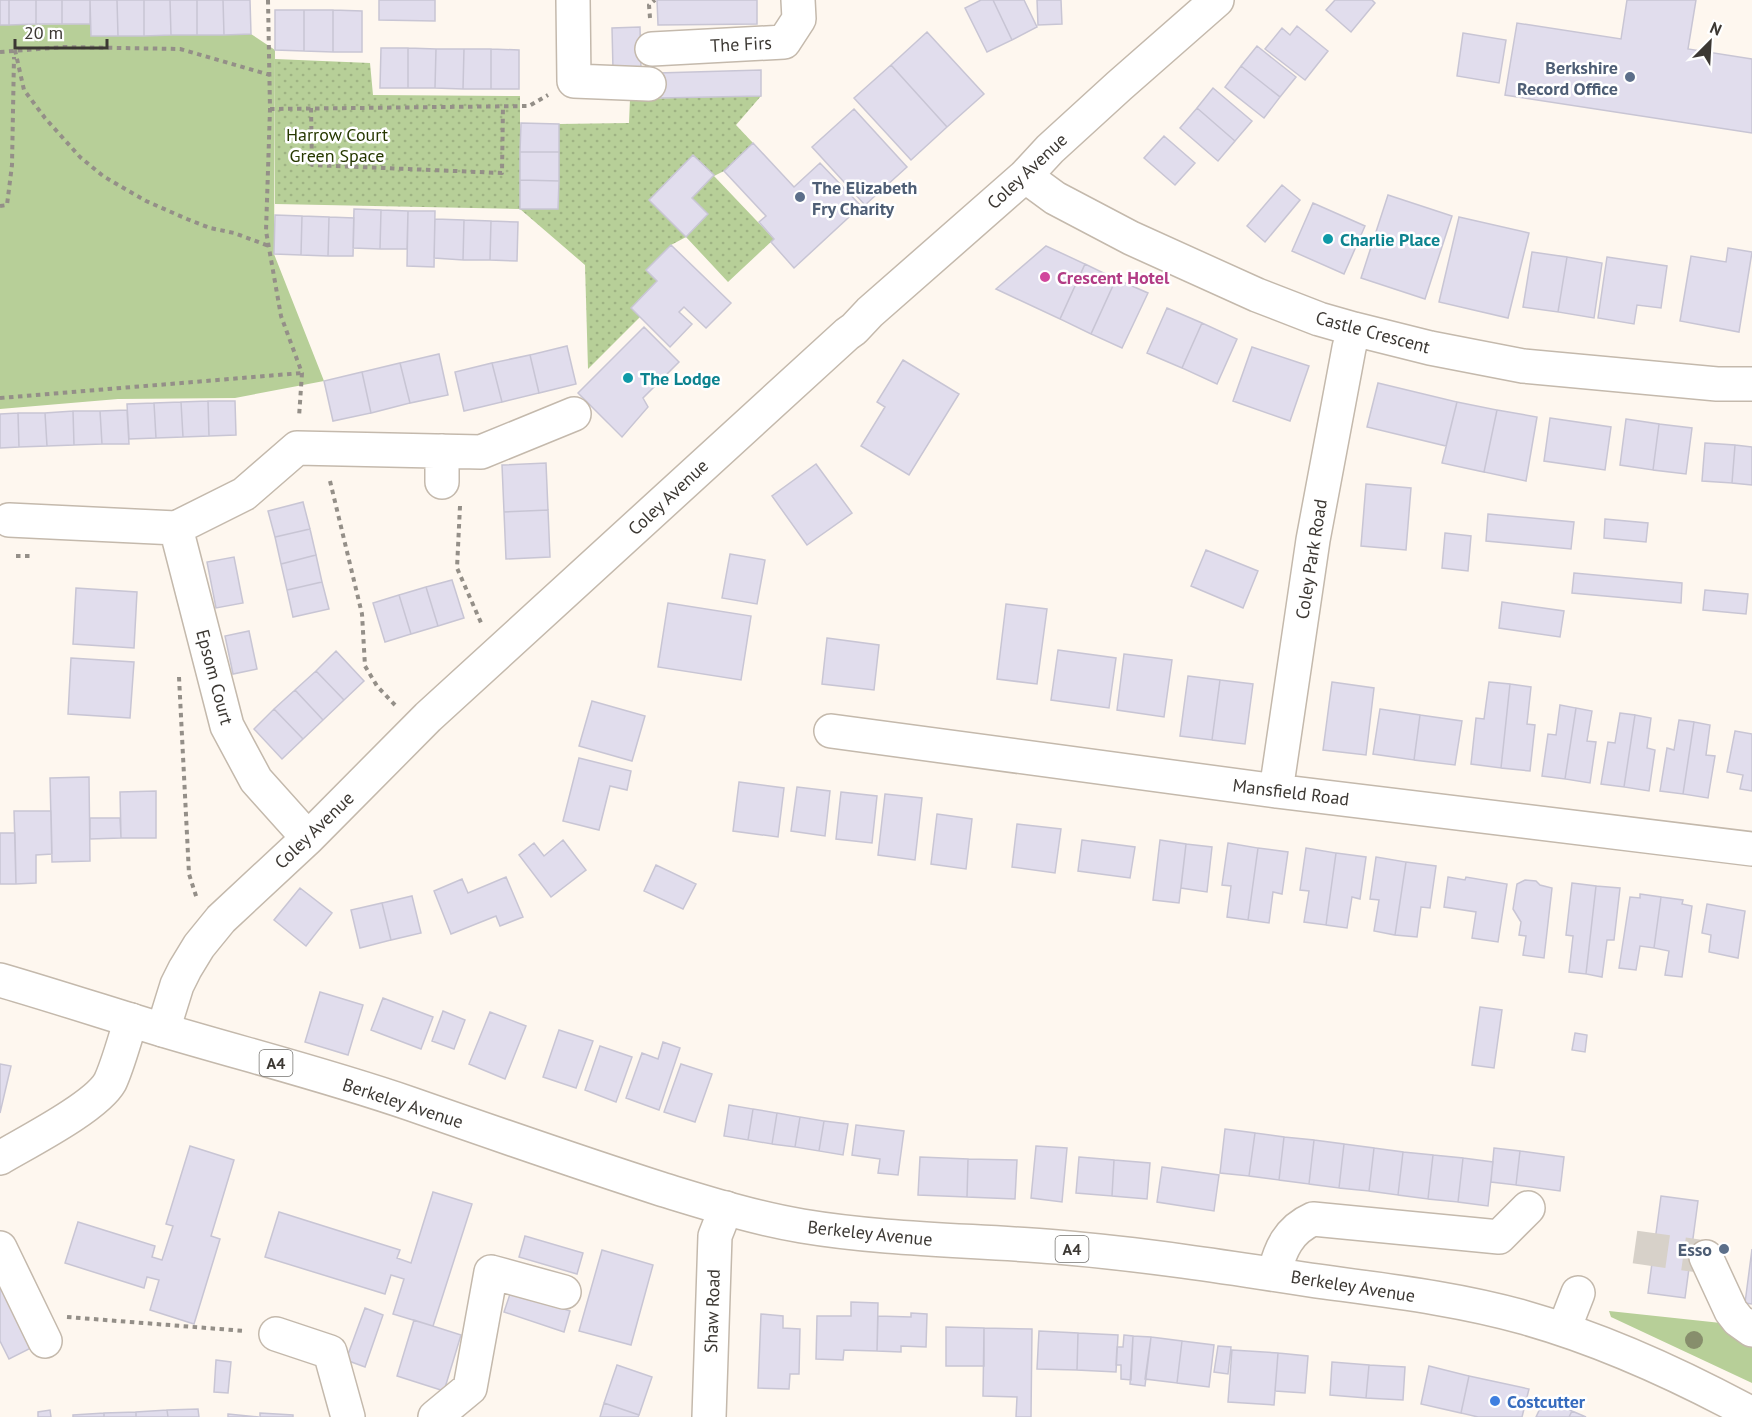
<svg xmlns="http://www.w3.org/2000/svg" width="1752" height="1417" font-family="'PT Sans',sans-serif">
<defs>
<pattern id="park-dots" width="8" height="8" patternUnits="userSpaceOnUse" patternTransform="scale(1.5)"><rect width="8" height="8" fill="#b7cf98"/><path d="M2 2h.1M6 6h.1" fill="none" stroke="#9eb283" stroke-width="1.8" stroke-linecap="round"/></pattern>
</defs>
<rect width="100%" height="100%" fill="#fef7ef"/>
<path fill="#b7cf98" d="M90 24 91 36 251 34 275 50 274 254 324 381 235 398 118 399 0 409V25Z
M1609 1311 1721 1323 1752 1345V1383L1611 1317Z"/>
<path fill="url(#park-dots)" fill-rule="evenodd" d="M275 59 370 63 373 95 520 96V209H558L559 124 629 123 630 99 761 96 736 125 753 143 724 171 714 176 774 239 728 282 686 237 671 245 647 270 657 281 631 308 640 317 588 369 585 265 520 209 275 204ZM693 155 714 175 692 198 708 214 686 236 649 200Z"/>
<path fill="#e1dded" stroke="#c8c5d4" stroke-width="1.5" d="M0 0H9V25H0Z
M9 0H36V24L9 25Z
M36 0H62V24H36Z
M62 0H90V24H62Z
M90 0H117L118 36H91Z
M117 0H144V36H118Z
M144 0H170L171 35 144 36Z
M170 0H197V35H171Z
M197 0H223L224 35H197Z
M223 0H250L251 34 224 35Z
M379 0H435V21L379 20Z
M657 0H757V24L658 25Z
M981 0H993L1012 40 987 52 965 8Z
M993 0H1024L1037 27 1012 40Z
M1037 0H1061L1062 24 1038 25Z
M1335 0H1372L1375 3 1351 32 1326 10Z
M1627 0H1696L1688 49 1752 59V133L1505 95 1517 23 1621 39Z
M275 10H304V51L275 50Z
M304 10H333V52L304 51Z
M333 10 362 11V52H333Z
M1297 26 1328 51 1305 80 1265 49 1282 28 1290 35Z
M640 27 641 69 613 70 612 28Z
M927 32 984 94 947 127 891 65Z
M1463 33 1506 40 1499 83 1457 76Z
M1257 46 1296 77 1280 97 1241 66Z
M381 48H408V88H380Z
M408 48 436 49 435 88H408Z
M436 49H464L463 89 435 88Z
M464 49H491V89H463Z
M491 49 519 50V89H491Z
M891 65 947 127 911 160 854 98Z
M1241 66 1280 97 1264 118 1225 87Z
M761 70V96L659 98 658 73Z
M1213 88 1252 121 1235 141 1197 108Z
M1197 108 1235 141 1218 161 1180 128Z
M854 109 907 167 865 205 812 147Z
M521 123 559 124V152H520Z
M1164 136 1195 163 1175 185 1144 158Z
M753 143 794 187 820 163 861 206 794 268 771 242 774 239 759 222 766 216 724 171Z
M520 152H559V181L520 180Z
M693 155 714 175 692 198 708 214 686 237 649 200Z
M520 180 559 181 558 209H520Z
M1282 185 1300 200 1265 242 1247 226Z
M1388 195 1452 216 1425 299 1361 278Z
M1313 203 1365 226 1344 274 1292 251Z
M354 209 381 210 380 249 353 248Z
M381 210 408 211 407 249H380Z
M408 211H435L434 267 407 266Z
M275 215 302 216 301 255 274 254Z
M302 216 329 217 328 256 301 255Z
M329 217 354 218 353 256H328Z
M1459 217 1529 233 1508 318 1439 302Z
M435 219 464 220 463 260 434 258Z
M464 220 491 221 490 260H463Z
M491 221 518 222 517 261 490 260Z
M671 245 731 303 706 328 684 307 679 312 692 324 670 347 631 308 657 281 646 270Z
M1046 246 1085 264 1060 319 996 289Z
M1728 248 1752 252 1739 332 1680 321 1691 256 1726 262Z
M1532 252 1567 257 1558 312 1523 307Z
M1567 257 1602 263 1594 318 1558 312Z
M1607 257 1667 266 1661 308 1637 305 1634 324 1598 318Z
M1085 264 1116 279 1091 334 1060 319Z
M1116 279 1148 293 1122 348 1091 334Z
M1167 308 1202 323 1182 368 1147 353Z
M1202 323 1237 339 1217 384 1182 368Z
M644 327 679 362 643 398 648 407 622 437 578 393Z
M567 346 576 384 539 393 530 355Z
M1252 347 1309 366 1290 421 1233 401Z
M439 354 448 395 410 403 400 363Z
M530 355 539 393 502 402 492 363Z
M903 360 959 394 909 475 861 446 885 407 877 402Z
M400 363 410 403 371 413 362 372Z
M492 363 502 402 464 411 455 372Z
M362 372 371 413 333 421 324 381Z
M1378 383 1457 402 1446 446 1367 427Z
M208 401 209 436 183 437 181 402Z
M208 401H235L236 435 209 436Z
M181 402 183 437 156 438 154 403Z
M1457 402 1497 410 1484 472 1442 463Z
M154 403 156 438 129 439 127 404Z
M127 410 129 444H102L100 411Z
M1497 410 1537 417 1526 481 1484 472Z
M73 411 74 445 47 446 45 413Z
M73 411H100L102 444 74 445Z
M18 413 19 447 0 448V414Z
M18 413H45L47 446 19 447Z
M1550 418 1611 427 1605 470 1544 461Z
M1626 419 1659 424 1653 470 1620 465Z
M1659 424 1692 428 1686 474 1653 470Z
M1705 443 1735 445 1732 483 1702 481Z
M1735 445 1752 447V485L1732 483Z
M546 463 548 510 504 512 502 465Z
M816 464 852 513 807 545 772 496Z
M1366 484 1411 488 1406 550 1361 546Z
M303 502 310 529 275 537 268 511Z
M548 510 550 557 506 559 504 512Z
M1488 514 1574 522 1571 549 1486 541Z
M1605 519 1648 523 1646 542 1604 538Z
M310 529 316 555 281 564 275 537Z
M1445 533 1471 536 1468 571 1442 568Z
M1206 550 1258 571 1243 608 1191 586Z
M730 554 765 560 757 604 722 598Z
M316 555 322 582 287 590 281 564Z
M234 557 243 603 216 608 207 562Z
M1574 573 1682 583 1681 603 1572 593Z
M452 580 464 618 438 626 426 587Z
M322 582 329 609 293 617 287 590Z
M426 587 438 626 411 634 399 595Z
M76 588 137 592 134 648 73 644Z
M1705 590 1748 594 1746 614 1703 610Z
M399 595 411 634 385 642 373 603Z
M1502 602 1564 611 1560 637 1499 628Z
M668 603 751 616 741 680 658 667Z
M1006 604 1047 609 1037 684 997 679Z
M249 631 257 669 233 674 225 636Z
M827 638 879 645 874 690 822 684Z
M1058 650 1116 658 1109 708 1051 700Z
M336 651 364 681 344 700 316 671Z
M1124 654 1172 660 1164 717 1117 710Z
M71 658 134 662 130 718 68 714Z
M316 671 344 700 323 720 295 690Z
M1188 676 1220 680 1212 740 1180 736Z
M1220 680 1253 684 1245 744 1212 740Z
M1332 682 1374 688 1366 755 1323 750Z
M1489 682 1510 684 1501 768 1471 764 1476 718 1484 719Z
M1510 684 1531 687 1527 724 1535 725 1530 771 1501 768Z
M295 690 323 720 303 739 274 709Z
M592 701 645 716 632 761 579 746Z
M1560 705 1576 708 1565 779 1542 776 1548 734 1556 735Z
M1576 708 1592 711 1587 741 1596 742 1590 783 1565 779Z
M274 709 303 739 282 759 254 729Z
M1380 709 1420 715 1414 760 1373 754Z
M1620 713 1635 715 1624 787 1601 784 1608 742 1615 743Z
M1420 715 1462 721 1455 765 1414 760Z
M1635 715 1651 718 1647 748 1655 750 1649 791 1624 787Z
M1679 720 1694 722 1683 794 1660 791 1667 748 1674 750Z
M1694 722 1710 725 1706 755 1715 756 1708 798 1683 794Z
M1735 731 1752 734V791L1740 789 1743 775 1727 772Z
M579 758 631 771 627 790 610 786 599 830 563 821Z
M89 777 90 861 52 862 50 778Z
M739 782 784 788 778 837 733 831Z
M797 787 830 791 825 836 791 831Z
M156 791V838H121L120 792Z
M841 792 877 796 872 843 836 839Z
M885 794 922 798 915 860 878 855Z
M14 811H51L52 854 36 855V883L16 884Z
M937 814 972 819 966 869 931 864Z
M90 818H120L121 838 90 839Z
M1017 824 1061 829 1055 873 1012 867Z
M0 833H15L16 884H0Z
M563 840 586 870 551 897 519 855 534 843 544 856Z
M1082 840 1135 847 1130 878 1078 871Z
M1160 840 1186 844 1179 903 1153 900Z
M1228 843 1258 848 1248 920 1227 917 1231 886 1222 885Z
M1186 844 1212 847 1207 892 1181 888Z
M1258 848 1288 852 1282 894 1273 892 1269 923 1248 920Z
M1306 848 1336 853 1326 925 1304 922 1309 891 1300 890Z
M1336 853 1366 857 1360 899 1352 897 1347 928 1326 925Z
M1376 857 1406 862 1395 935 1374 931 1379 900 1370 899Z
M1406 862 1436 866 1430 908 1421 907 1417 937 1395 935Z
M656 865 696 884 683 909 644 891Z
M506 877 523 917 500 926 496 916 451 934 434 891 462 879 468 893Z
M1448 877 1465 880 1466 877 1507 884 1498 942 1472 938 1476 912 1444 907Z
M1525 880 1536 881 1540 885 1552 888 1544 958 1523 955 1526 936 1519 935 1521 922 1513 909 1517 884Z
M1572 883 1596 886 1586 974 1569 972 1573 936 1566 935Z
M1596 886 1620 888 1614 940H1607L1602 977 1586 974Z
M300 888 332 913 306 946 274 920Z
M1640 894 1661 897 1654 948 1640 946 1636 970 1619 968 1630 897 1640 898Z
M412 896 421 933 391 940 382 903Z
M1661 897 1683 900 1682 904 1692 906 1682 977 1665 975 1669 951 1654 948Z
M382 903 391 940 360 948 351 910Z
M1707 904 1745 911 1738 958 1709 952 1711 935 1702 933Z
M320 992 363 1005 348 1055 305 1042Z
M383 998 433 1017 421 1049 371 1030Z
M1480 1007 1502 1010 1494 1068 1472 1065Z
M443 1011 465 1020 454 1049 432 1041Z
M490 1012 526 1026 505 1079 469 1064Z
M559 1030 593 1041 576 1088 543 1077Z
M1575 1033 1587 1035 1585 1052 1572 1050Z
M663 1042 680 1048 659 1110 626 1098 642 1053 658 1059Z
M600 1046 632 1057 616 1102 585 1090Z
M0 1064 11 1066 0 1113Z
M681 1064 712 1074 695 1122 664 1112Z
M729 1105 753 1109 748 1140 724 1136Z
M753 1109 777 1113 772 1144 748 1140Z
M777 1113 800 1117 795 1147 772 1144Z
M800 1117 824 1121 819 1151 795 1147Z
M824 1121 848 1124 843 1155 819 1151Z
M856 1125 904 1131 898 1175 878 1173 880 1159 852 1155Z
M1225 1129 1255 1133 1249 1176 1220 1173Z
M1255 1133 1284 1137 1279 1180 1249 1176Z
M1284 1137 1314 1140 1309 1184 1279 1180Z
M1314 1140 1344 1144 1339 1188 1309 1184Z
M1344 1144 1374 1148 1369 1191 1339 1188Z
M190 1146 234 1160 211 1236 220 1239 194 1324 150 1310 159 1280 147 1277 144 1288 65 1263 78 1222 155 1246 152 1257 162 1260 173 1226 166 1224Z
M1036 1146 1067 1148 1062 1202 1031 1198Z
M1374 1148 1403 1152 1398 1195 1369 1191Z
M1494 1148 1520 1151 1516 1185 1491 1182Z
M1520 1151 1564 1157 1560 1191 1516 1185Z
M1403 1152 1433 1155 1428 1199 1398 1195Z
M1433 1155 1463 1158 1458 1202 1428 1199Z
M920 1157 968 1159 967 1197 918 1195Z
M1079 1157 1114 1160 1112 1196 1076 1193Z
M1463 1158 1493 1162 1488 1206 1458 1202Z
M968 1159 1017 1160 1015 1199 967 1197Z
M1114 1160 1150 1163 1147 1199 1112 1196Z
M1162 1167 1219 1175 1214 1211 1157 1202Z
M433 1192 472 1204 433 1326 393 1314 404 1279 391 1275 385 1294 265 1257 279 1212 400 1250 397 1258 411 1263Z
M1661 1196 1698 1201 1685 1298 1648 1293Z
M525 1236 583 1253 577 1274 519 1257Z
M1752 1249V1304L1745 1303Z
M602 1250 653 1265 631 1345 579 1331Z
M0 1286 31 1348 9 1359 0 1341Z
M511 1291 570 1311 564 1332 504 1312Z
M851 1302 878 1303 877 1351 844 1350 843 1360 816 1359 817 1316H851Z
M365 1308 383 1315 365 1367 346 1360Z
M911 1313 927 1314 926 1347 901 1346V1352L877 1351 878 1316 911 1317Z
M761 1314 783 1316V1328L800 1329 799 1374H790L789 1389 758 1388Z
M414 1320 461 1335 444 1391 397 1376Z
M946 1327 984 1328V1366H946Z
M984 1328 1032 1329 1031 1417H1016L1017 1397 983 1396Z
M1039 1331 1078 1333 1077 1370 1037 1369Z
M1078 1333 1118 1335 1116 1372 1077 1370Z
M1124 1335 1133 1336 1131 1380 1121 1379V1365H1116L1117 1347H1123Z
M1133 1336 1151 1337 1145 1386 1130 1384Z
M1151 1337 1182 1341 1177 1383 1145 1379Z
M1182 1341 1214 1345 1209 1387 1177 1383Z
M1218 1346 1231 1347 1228 1374 1214 1372Z
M1232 1350 1278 1353 1274 1405 1228 1402Z
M1278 1353 1308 1356 1305 1393 1275 1391Z
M216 1360 231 1362 228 1393 214 1392Z
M1332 1362 1369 1365 1366 1398 1330 1395Z
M617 1365 652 1377 639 1415 604 1403Z
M1369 1365 1405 1367 1403 1400 1366 1398Z
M1429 1366 1469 1376 1461 1413 1421 1404Z
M1469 1376 1529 1389 1522 1417H1478L1461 1413Z
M1545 1398 1572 1411 1569 1417H1536Z
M604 1403 639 1415 638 1417H600Z
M198 1409 199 1417H168L167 1410Z
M50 1410 51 1417H38V1412Z
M167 1410 168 1417H136V1412Z
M1572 1411 1586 1417H1569Z
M136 1412V1417H104V1413Z
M104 1413V1417H73V1415Z
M260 1413 293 1415V1417H260Z
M228 1414 259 1417H228Z"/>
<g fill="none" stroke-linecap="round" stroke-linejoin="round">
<path stroke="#d7d1c9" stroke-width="33" stroke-dasharray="33 16" stroke-linecap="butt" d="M1635 1247 1706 1257"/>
<g stroke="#c4b9ac" stroke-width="36">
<path id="minor" d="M573 0 574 81 649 84
M652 49 784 42 799 19 798 0
M1025 176 1055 198 1131 238 1257 295 1319 319 1354 329 1430 348 1523 366 1717 384H1752
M442 451V482
M9 520 176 528 244 494 297 448 481 452 574 414
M176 528 227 726 256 780 308 838
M831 731 1276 791 1752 849
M1276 791 1313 540 1349 348 1354 329
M163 1030 177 985 185 969 199 946 221 919 308 838 428 717 847 334 854 329 870 312 1025 176 1050 149 1119 86 1217 0
M0 1158C27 1142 96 1107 110 1082 118 1065 125 1038 131 1020
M0 1248 45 1341
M1706 1257 1731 1311 1738 1320 1752 1330
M1274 1274C1280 1250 1288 1230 1313 1219L1499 1237 1528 1208
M1564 1329 1578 1293
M276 1334 330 1352 348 1417
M435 1417 470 1388 491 1272 564 1292
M709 1417 715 1236 726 1208"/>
</g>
<g stroke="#c4b9ac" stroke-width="36">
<path id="major" d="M0 980C55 996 110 1014 166 1031 247 1055 330 1076 411 1104 494 1133 577 1162 661 1189 707 1203 754 1218 802 1226 886 1240 972 1240 1057 1247 1141 1254 1226 1267 1310 1280 1382 1290 1456 1298 1526 1318 1604 1340 1680 1375 1752 1414"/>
</g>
<path stroke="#948f88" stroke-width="4" stroke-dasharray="4.5 4.5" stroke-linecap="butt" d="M268 0 270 109 266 231 281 316 302 373 299 417
M650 18 649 5 655 0
M15 50 24 90 45 118 80 157 103 176 146 201 187 219 210 228 234 233 269 246
M0 52 64 47 180 49 270 75
M311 108 312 165 502 173 503 106
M270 109 529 106 548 95
M0 206 7 205 12 165 14 57
M0 398 302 373
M330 481 362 614 365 666 377 686 395 705
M460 506 457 568 482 625
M16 556H32
M179 677 189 874 197 899
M67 1317 245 1331"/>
<use href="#minor" stroke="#fff" stroke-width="33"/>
<use href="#major" stroke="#fff" stroke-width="33"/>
</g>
<circle fill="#878e6c" cx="1694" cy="1340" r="9"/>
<g fill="#5c6f8a" stroke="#fff" stroke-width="2">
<circle cx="1630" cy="77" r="6"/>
<circle cx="800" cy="197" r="6"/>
<circle cx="1724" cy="1249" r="6"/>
</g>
<g fill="#0f9aa8" stroke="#fff" stroke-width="2">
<circle cx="1328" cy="239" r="6"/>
<circle cx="628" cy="378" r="6"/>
</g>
<circle fill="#d1479c" stroke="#fff" stroke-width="2" cx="1045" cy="277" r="6"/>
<circle fill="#3f7fe0" stroke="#fff" stroke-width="2" cx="1495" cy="1401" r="6"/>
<g text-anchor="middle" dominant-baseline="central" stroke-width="5" stroke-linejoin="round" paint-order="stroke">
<g fill="#fff" stroke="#767470" stroke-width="1.5">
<rect x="259.5" y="1050" width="33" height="26" rx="4.5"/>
<rect x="1055.5" y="1236" width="33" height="26" rx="4.5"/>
</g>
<g font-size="16" font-weight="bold" fill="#3c3833">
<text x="276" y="1063">A4</text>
<text x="1072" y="1249">A4</text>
</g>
<g font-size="18" fill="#3c3833" stroke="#fff">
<text transform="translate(741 44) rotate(-3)">The Firs</text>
<text transform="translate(1027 171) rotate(-43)">Coley Avenue</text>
<text transform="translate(1373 332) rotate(15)">Castle Crescent</text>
<text transform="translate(668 497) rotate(-43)">Coley Avenue</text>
<text transform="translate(1311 559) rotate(-81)">Coley Park Road</text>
<text transform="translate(215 677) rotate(75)">Epsom Court</text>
<text transform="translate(1291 792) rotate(7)">Mansfield Road</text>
<text transform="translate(314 830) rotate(-44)">Coley Avenue</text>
<text transform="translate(403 1103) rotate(18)">Berkeley Avenue</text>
<text transform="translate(870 1233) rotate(6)">Berkeley Avenue</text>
<text transform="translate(1353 1286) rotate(9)">Berkeley Avenue</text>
<text transform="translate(712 1311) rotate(-88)">Shaw Road</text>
</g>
<g font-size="18" font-weight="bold" fill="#4e5e75" stroke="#fff" text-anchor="end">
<text x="1618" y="67">Berkshire<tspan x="1618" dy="21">Record Office</tspan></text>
<text x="812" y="187" text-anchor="start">The Elizabeth<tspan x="812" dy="21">Fry Charity</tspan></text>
<text x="1712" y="1249">Esso</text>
</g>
<g font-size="18" fill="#263800" stroke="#fff">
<text x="337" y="134">Harrow Court<tspan x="337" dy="21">Green Space</tspan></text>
</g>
<g font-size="18" font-weight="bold" fill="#0d838f" stroke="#fff" text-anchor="start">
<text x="1340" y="239">Charlie Place</text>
<text x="640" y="378">The Lodge</text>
</g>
<g font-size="18" font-weight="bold" fill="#b23c85" stroke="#fff" text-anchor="start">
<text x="1057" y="277">Crescent Hotel</text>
</g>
<g font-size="18" font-weight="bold" fill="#366cbe" stroke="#fff" text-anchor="start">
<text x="1507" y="1401">Costcutter</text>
</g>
</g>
<g transform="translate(1710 42) rotate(24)" stroke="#ffffff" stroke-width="4.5" paint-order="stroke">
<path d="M0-4.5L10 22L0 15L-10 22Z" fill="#3c3833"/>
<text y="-9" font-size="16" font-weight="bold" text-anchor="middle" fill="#3c3833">N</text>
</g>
<path d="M15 39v9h92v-9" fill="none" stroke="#3c3833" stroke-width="3"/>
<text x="24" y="39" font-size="18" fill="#3c3833" stroke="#ffffff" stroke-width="4.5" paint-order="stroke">20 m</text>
</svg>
